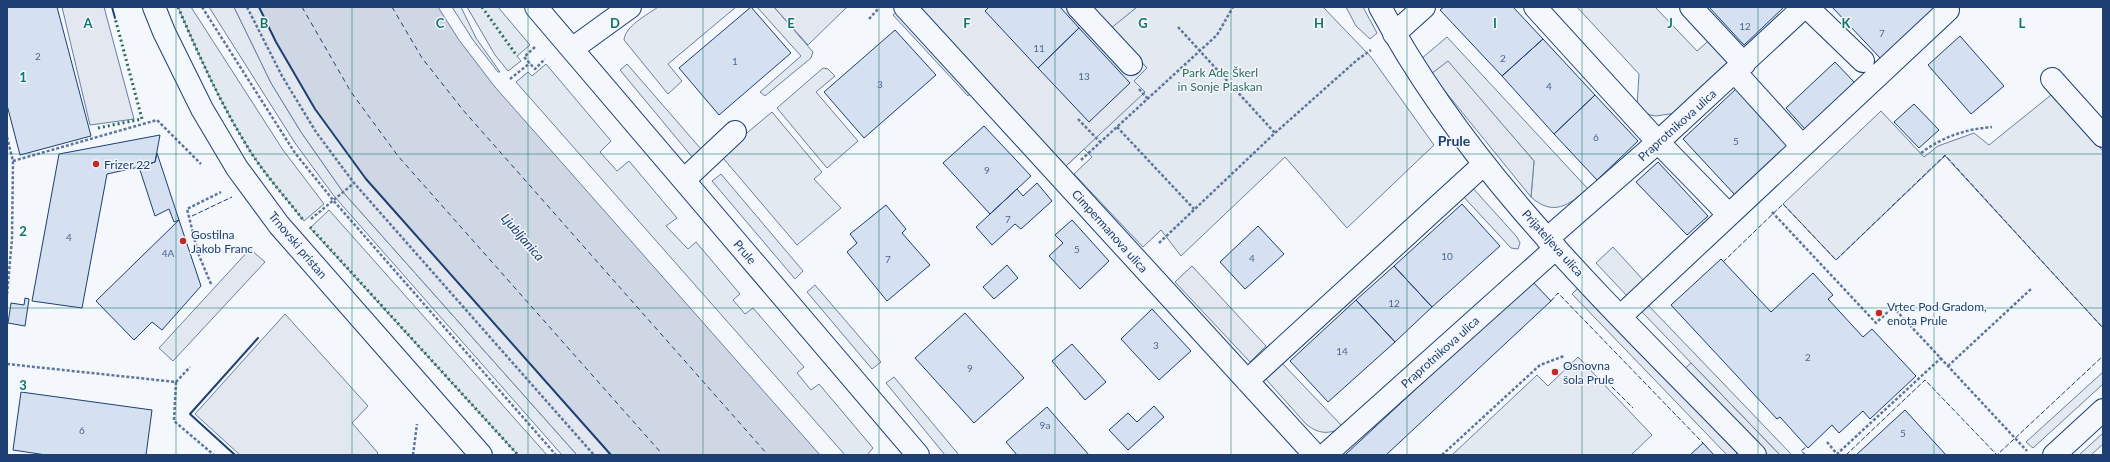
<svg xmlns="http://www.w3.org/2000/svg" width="2110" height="462" font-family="Lato,sans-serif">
<rect width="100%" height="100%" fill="#f4f7fb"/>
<path fill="#e3e9f0" stroke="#687fa3" d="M178 7H191L283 150 324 204 304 221C287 199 267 177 252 154 222 107 200 58 178 7Z
M209 7H234L271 83 301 132 343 192 577 455H562L334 196 295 143Z
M452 7H461L476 38 500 72H498L473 40Z
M467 7H498L530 45 517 56 521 61 508 71 495 55Z
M658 7H736L668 64 682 81 668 94 624 40C625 26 647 15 658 7Z
M757 7H774L813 52 811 58 765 96 760 92 801 56Z
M1090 7 1123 18 1137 7H1323L1371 57 1434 145 1347 228 1285 157 1181 256 1161 230 1143 247 1074 174 1092 157 1084 149 1066 166 1028 125 1134 81 1147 68Z
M1346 7H1363L1377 33 1370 39 1356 26Z
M1577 7H1655L1697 51 1714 36 1736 60 1676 113 1656 116 1650 115 1637 107 1639 74Z
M1447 37 1588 189C1569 205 1553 217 1531 197L1534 161 1448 62 1431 74 1421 59Z
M546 64 611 141 600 152 617 171 629 161 677 218 666 226 688 249 696 242 740 294 733 300 745 314 753 308 804 367 797 373 811 390 819 384 873 448 867 455H845L516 82 528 72 532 76Z
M627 64 701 149 693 158 620 70Z
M823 68 828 69 835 76 816 92 858 141 827 168 777 108Z
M2051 95 2103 151V328L1945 156 1836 260 1783 204 1881 111 1924 157 1938 146 1974 133 1989 145Z
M772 112 822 172 814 179 841 208 797 245 723 158 724 152Z
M721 174 803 271 795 279 712 181Z
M1471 186 1517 237 1520 243 1518 249 1511 248 1461 194Z
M329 210 547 455H518L310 228Z
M1613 247 1645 282 1629 298 1596 263Z
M815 285 881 362 872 369 807 292Z
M1647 304 1792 455H1780L1641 311Z
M1578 357 1652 435 1631 455H1452L1537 375 1548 386Z
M1280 361 1343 427C1329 435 1318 434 1306 424L1264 377Z
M2103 372V384L2033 448 2026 442Z
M894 377 959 455H945L886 383Z
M2103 433V444L2091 455H2079Z"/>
<path fill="#e3e8f0" stroke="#687fa3" d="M62 7H104L134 119 90 125Z
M234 7H259L276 42 366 179 611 455H577L343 192 301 132 271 83Z
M774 7H847L808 45Z
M917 7H1137L1110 29 1147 68 1134 81 1145 92 1066 166Z
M900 9 975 90 968 96 893 15Z
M1448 61 1534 161 1531 197 1431 74Z
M250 249 265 262 173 361 159 348Z
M1192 266 1266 346 1250 362 1175 282Z
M1578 288 1737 453 1735 455H1727L1572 294Z
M285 314 368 406 352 423 378 453 376 455H240L195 414Z
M1691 363 1780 455H1767L1684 369Z"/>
<path fill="#cfd7e4" stroke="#687fa3" d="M259 7H438L459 40 495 87 820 455H611L366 179 315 109 276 42Z"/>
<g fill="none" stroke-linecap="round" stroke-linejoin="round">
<path stroke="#1d3f73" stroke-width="1" stroke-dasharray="5 4" stroke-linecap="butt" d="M302 7 351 92 398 156 663 455
M392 7 422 58 463 110 768 455"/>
</g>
<path fill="#d5e0f0" stroke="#1d3f73" d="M7 7H57L91 136 20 155 7 105Z
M751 7 791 53 719 115 679 68Z
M989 7H1060L1079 28 1038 68 985 11Z
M1444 7H1513L1543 39 1502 76 1440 10Z
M1709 7H1784L1744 45Z
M1832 7H1936L1881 59Z
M1079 28 1130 83 1089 122 1038 68Z
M895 30 936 75 864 138 824 92Z
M1960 36 2004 86 1971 114 1928 65Z
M1543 39 1595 95 1554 134 1502 76Z
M1835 62 1855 83 1805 129 1786 108Z
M1737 88 1790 143 1735 195 1683 139Z
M1595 95 1638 141 1597 180 1554 134Z
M1914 104 1939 130 1919 148 1894 122Z
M984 126 1031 176 990 214 943 163Z
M160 135 155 162 139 167 107 174 82 308 32 301 59 154Z
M157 153 179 220 174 222 169 209 155 216 139 167 155 162Z
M1658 162 1708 216 1687 235 1636 182Z
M1037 183 1052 201 1021 229 1015 224 992 245 976 227 1017 189 1023 196Z
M1462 204 1500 246 1432 307 1394 266Z
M886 205 906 229 902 233 930 265 887 301 847 252 857 243 850 234Z
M179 220 201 286 162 330 152 322 134 340 96 301Z
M1072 220 1109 261 1080 289 1049 256 1063 243 1055 235Z
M1258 226 1284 254 1245 289 1220 262Z
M1721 259 1771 312 1813 273 1833 295 1828 299 1863 337 1872 329 1916 376 1870 419 1863 411 1839 433 1832 425 1808 448 1780 417 1777 419 1671 305Z
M1007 265 1018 278 994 299 983 287Z
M1394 266 1432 307 1395 342 1356 300Z
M1532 281 1551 301 1386 455H1345Z
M25 298 29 299 25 326 8 323 11 303 24 305Z
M1356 300 1395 342 1328 402 1290 361Z
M1152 309 1191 351 1159 380 1121 339Z
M965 313 1024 378 974 423 915 358Z
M1072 344 1106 382 1085 400 1052 361Z
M21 392 152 410 146 455H46L13 450Z
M1154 406 1164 417 1128 450 1109 430 1128 413 1137 422Z
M1047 407 1089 455H1017L1006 442Z
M1905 410 1946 455H1856Z
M1703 443 1714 455H1690Z"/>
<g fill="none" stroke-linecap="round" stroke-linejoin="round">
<g stroke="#1d3f73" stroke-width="24">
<path id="minor" d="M154 7 164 32 202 109 237 168 279 225 481 455
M536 7 918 455
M905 7 1315 455
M1078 7 1131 64
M1380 7C1472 180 1620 315 1755 455
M1535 7 1658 142 1729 215
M1691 7 1744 64
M1807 7 1863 61
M1394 34 1424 7
M572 49 630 7
M1735 72 1802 146
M2052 79 2103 136
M684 180 735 132
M1547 239 1658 142 1804 7
M1621 316 1948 10 1945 7
M1247 381 1484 164
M1325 455 1556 248
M2054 455 2103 410"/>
</g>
<path stroke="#5e769c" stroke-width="2.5" stroke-dasharray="3 2" stroke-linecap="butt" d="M202 7 295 153 333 200 556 455
M247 7 282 76 316 132 354 183 594 455
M869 19 878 9
M1178 27 1275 133
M535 47 524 57 535 69 545 59
M510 79 530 63
M1139 89 1148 99
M1078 119 1100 142
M1117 127 1194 209
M7 137 13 161 12 239 7 295
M1921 153C1942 137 1966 129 1992 127
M1081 160 1217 35 1233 7
M13 161 157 120 201 164
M1772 212 1876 323 1893 307 2027 451
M311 219 354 183
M1159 243 1275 133 1357 60 1371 50
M211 284 198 253 187 209 221 192
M7 364 176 382 174 421 214 455
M1948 366 2031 289
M176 382 190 367
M1827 442 1837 454 1941 358
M413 455 417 424
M1442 455 1540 365 1564 356"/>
<use href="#minor" stroke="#f4f7fb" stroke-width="22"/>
<path stroke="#2c6c60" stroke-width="3" stroke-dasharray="2 3" stroke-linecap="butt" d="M178 7C200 58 222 107 252 154 267 177 287 199 304 221
M482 7 517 56
M98 128 142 119 115 18
M310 227 518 455"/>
<path stroke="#1d3f73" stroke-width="1" stroke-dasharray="5 2" stroke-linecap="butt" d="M192 216 232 197
M1723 262 1783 204 1836 260 1945 155 2103 328
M1551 301 1558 293 1703 443
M1602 377 1633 408
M1806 455 1801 451 1807 446
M1846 455 1925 380 1997 455 2103 356"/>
<path stroke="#1d3f73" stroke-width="2" d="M112 7 115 18
M259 7 276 42 315 109 366 179 611 455
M235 455 190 414 258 338"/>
</g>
<path fill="none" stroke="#0f766e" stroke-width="1" stroke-opacity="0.55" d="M176 7V455M352 7V455M528 7V455M703 7V455M879 7V455M1055 7V455M1231 7V455M1407 7V455M1582 7V455M1758 7V455M1934 7V455M7 154H2103M7 308H2103"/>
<g fill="#c62828" stroke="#f4f7fb" stroke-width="1.5">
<circle cx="96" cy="164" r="4"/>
<circle cx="183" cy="241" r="4"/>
<circle cx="1879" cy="313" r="4"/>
<circle cx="1555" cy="372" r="4"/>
</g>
<g text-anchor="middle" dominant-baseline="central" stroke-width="3" stroke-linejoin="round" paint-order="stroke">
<g font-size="10" fill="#4b6792">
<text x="1745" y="26">12</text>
<text x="1882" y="33">7</text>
<text x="1039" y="48">11</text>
<text x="38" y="56">2</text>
<text x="1503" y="58">2</text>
<text x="735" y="61">1</text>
<text x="1084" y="76">13</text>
<text x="880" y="84">3</text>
<text x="1549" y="86">4</text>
<text x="1596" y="137">6</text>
<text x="1736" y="141">5</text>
<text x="987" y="170">9</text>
<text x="1008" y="219">7</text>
<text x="69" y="237">4</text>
<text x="1077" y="249">5</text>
<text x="168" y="253">4A</text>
<text x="1447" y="256">10</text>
<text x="1252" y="258">4</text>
<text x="888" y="259">7</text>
<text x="1394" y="303">12</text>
<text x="1156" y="345">3</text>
<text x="1342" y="351">14</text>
<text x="1808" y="357">2</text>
<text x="970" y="368">9</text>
<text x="1045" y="425">9a</text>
<text x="82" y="430">6</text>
<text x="1903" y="433">5</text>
</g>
<g font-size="12" fill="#2c6c60" stroke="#f4f7fb">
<text x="1220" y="72">Park Ade Škerl<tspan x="1220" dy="14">in Sonje Plaskan</tspan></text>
</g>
<g font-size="12" fill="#1d3f73" stroke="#f4f7fb">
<text transform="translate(1677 125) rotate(-42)">Praprotnikova ulica</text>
<text transform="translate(1110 231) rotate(48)">Cimpermanova ulica</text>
<text transform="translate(1553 243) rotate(48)">Prijateljeva ulica</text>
<text transform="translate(298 245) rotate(50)">Trnovski pristan</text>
<text transform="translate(745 252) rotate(50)">Prule</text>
<text transform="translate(1440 352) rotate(-42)">Praprotnikova ulica</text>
</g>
<g font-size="12" fill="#1d3f73" stroke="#f4f7fb" text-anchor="start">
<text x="104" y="164">Frizer 22</text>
<text x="191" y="234">Gostilna<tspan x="191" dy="14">Jakob Franc</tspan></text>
<text x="1887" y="306">Vrtec Pod Gradom,<tspan x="1887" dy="14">enota Prule</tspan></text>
<text x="1563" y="365">Osnovna<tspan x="1563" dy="14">šola Prule</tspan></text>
</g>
<g font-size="13" font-style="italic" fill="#1d3f73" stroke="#f4f7fb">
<text transform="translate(523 237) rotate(49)">Ljubljanica</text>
</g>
<g font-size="14" font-weight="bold" fill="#1d3f73" stroke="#f4f7fb">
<text x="1454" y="140">Prule</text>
</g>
</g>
<g font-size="13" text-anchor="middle" font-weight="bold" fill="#0f766e" stroke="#f4f7fb" stroke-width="3" stroke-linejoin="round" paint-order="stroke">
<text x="88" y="28">A</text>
<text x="264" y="28">B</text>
<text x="440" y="28">C</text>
<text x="615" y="28">D</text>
<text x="791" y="28">E</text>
<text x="967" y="28">F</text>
<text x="1143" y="28">G</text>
<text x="1319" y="28">H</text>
<text x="1495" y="28">I</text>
<text x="1670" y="28">J</text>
<text x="1846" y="28">K</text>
<text x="2022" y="28">L</text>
<text x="23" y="82">1</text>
<text x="23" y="236">2</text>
<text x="23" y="390">3</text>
</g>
<rect width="2110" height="462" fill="none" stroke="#1d3f73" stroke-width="16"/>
</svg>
